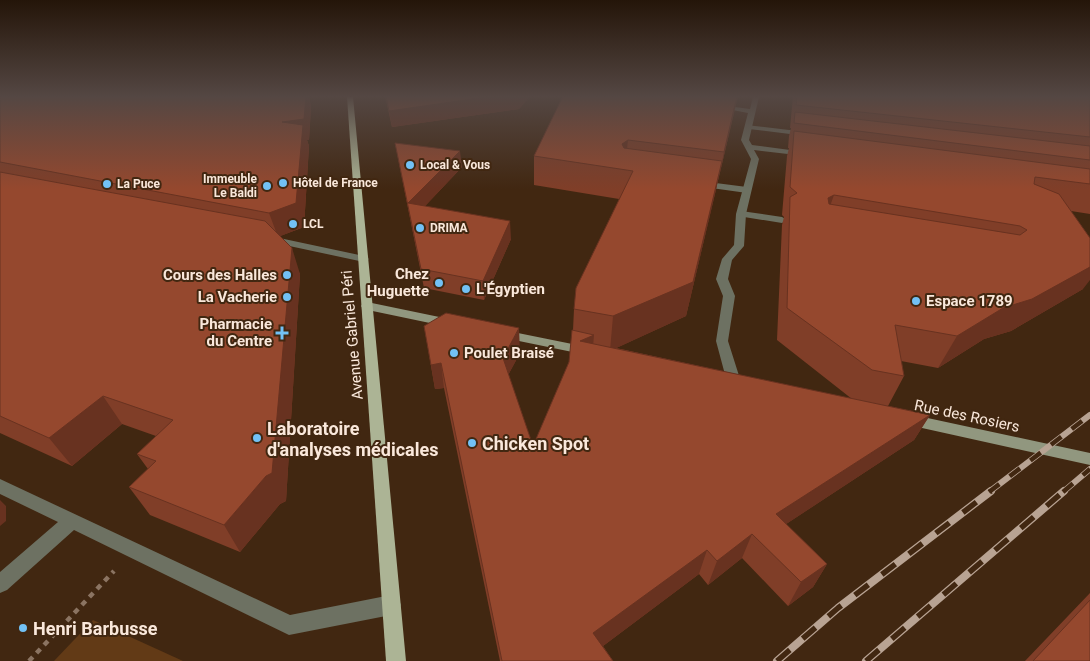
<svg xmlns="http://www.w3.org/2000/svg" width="1090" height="661" font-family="Roboto,sans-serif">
<rect width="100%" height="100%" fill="#412711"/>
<path fill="#623a16" d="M93 620 183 661H54Z"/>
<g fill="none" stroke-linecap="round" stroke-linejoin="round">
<path stroke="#8b7462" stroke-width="4.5" stroke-dasharray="5.5 5.5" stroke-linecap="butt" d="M29 661 114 571"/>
<path fill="#6d7162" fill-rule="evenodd" d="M746 125 806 132 810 134 806 136 749 129 745 127Z
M700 181 747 187 751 190 747 193 697 186 696 184Z
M741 211 782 217 787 220 782 223 738 216V212Z"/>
<path fill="#6d7162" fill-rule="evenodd" d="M753 97H759L749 140 752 145 805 152 809 154 805 156 754 150 759 159 746 214 744 246 732 260 728 279 735 296 728 341 741 382 739 385H729L727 382 716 341 723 296 716 279 722 259 734 245 736 214 751 159 741 140 748 113 717 107 720 105 750 109Z
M270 236 364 256 369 259 364 262 266 241 265 239Z
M0 479 290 615 391 595 398 598 401 605 398 612 391 615 289 635 74 530 7 590 0 593V572L58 522 0 494Z"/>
<path fill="#91977f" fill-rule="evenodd" d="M367 302 449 319 455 323 449 327 363 309 361 306 363 303Z
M503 330 587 347 594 351 587 355 499 337 497 334 499 331Z
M909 414 1090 453V465L904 424 902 420 904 416Z"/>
<path fill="#acb495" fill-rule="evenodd" d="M347 97H353L406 661H386Z"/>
<g stroke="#b8a393" stroke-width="6">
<path id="rail-far1" d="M989 492 1090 415
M1063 492 1090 469"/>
</g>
<g stroke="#b8a393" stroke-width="8">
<path id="rail" d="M777 661 838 608 991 491
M866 661 1064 491"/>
</g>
<use href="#rail-far1" stroke="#412711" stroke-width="4.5" stroke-dasharray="13" stroke-linecap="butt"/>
<use href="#rail" stroke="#412711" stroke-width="5.5" stroke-dasharray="17" stroke-linecap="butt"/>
</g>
<path fill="#803e28" d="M0 96H309L311 107 309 140H307L309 146 304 227 280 236 300 274 286 501 280 504 240 552 150 515 129 487 148 469 137 454 156 436 122 424 72 466 0 433Z
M385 96H530L519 109 392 127Z
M563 96H738L686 316 616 348 852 399 777 340 782 225 784 217 782 215 787 156 789 148H788L789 136 791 128H790L793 96H1090V214L1071 211 1083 289 1011 331 984 339 938 368 901 361 904 376 888 406 930 415 914 440 786 524 827 564 813 587 788 606 742 558 708 585 699 574 603 646 613 661H500L444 388 435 389 424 326 520 353 508 375 533 446 569 362 573 330 574 309 619 199 534 185V156Z
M395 143 462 167 425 206 511 239 484 300 424 288Z
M1090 593V661H1025Z"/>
<path fill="#683220" d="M306 96H309L311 107 309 140H307L309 146 304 227 278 237 269 213 282 122Z
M493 96H530L519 109 392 127 389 111Z
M738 96 718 181 724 152Z
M628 140 625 168 622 144Z
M460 151 462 167 411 221 408 203Z
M722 161 716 190 686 316 610 351 613 316Z
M834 195 824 223 828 198Z
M510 221 511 239 484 300 483 281Z
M292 248 300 274 286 501 280 504 240 552 224 525 266 476Z
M1090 267V280L1083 289 1011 331 984 339 938 368 957 336 1003 308Z
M519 328 520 353 504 383 503 358Z
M594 335 592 359 580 341Z
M441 363 444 388 435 389 431 365Z
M103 396 122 424 72 466 49 438Z
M930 415 914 440 765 538 776 514Z
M0 500 6 506V521L0 526Z
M752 534 742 558 708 585 717 561Z
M707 550 699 574 591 655 593 633Z
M827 564 813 587 788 606 801 582Z"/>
<path fill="#95482e" stroke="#683220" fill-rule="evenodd" d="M0 96H306L304 119 282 122 303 125 296 203 269 213 0 162Z
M386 96H493L389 111Z
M563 96H737L724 152 628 140 622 144 624 148 722 161 693 282 613 316 574 309 576 288 633 171 534 156Z
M797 96H1081L1090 97V137L796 105Z
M795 112 1090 146V160L794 123Z
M794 131 1090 169V184L1035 177 1034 184 1059 194 1090 238V267L1032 299 1003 308 957 336 895 325 904 376 872 370 787 308 790 197 797 193 790 187ZM834 195 1020 226 1027 230 1020 235 829 204 828 198Z
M395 143 460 151 408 203 510 221 483 281 421 269Z
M0 172 265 221 292 248 272 473 266 476 224 525 129 487 156 461 137 454 173 420 103 396 49 438 0 416Z
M446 313 519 328 503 358 533 446 569 362 572 330 594 335 580 341 930 415 776 514 827 564 801 582 752 534 717 561 707 550 593 633 613 661H502L441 363 431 365 424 326Z
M1090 600V661H1033Z"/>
<linearGradient id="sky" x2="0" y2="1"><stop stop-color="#241509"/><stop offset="0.51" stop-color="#544743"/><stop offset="1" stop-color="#544743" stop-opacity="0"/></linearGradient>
<rect width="1090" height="189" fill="url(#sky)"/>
<g fill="#72c1f5" stroke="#412711" stroke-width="2">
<circle cx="410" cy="165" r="5"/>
<circle cx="283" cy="183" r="5"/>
<circle cx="107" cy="184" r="5"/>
<circle cx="267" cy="186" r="5"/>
<circle cx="293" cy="224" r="5"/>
<circle cx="420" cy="228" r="5"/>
<circle cx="287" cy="275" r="5"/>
<circle cx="439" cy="283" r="5"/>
<circle cx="466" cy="289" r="5"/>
<circle cx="287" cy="297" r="5"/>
<circle cx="916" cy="301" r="5"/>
<path d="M279.5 325.5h5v5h5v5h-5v5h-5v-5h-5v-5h5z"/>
<circle cx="454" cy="353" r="5"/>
<circle cx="257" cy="438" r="5"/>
<circle cx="472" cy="443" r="5"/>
<circle cx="23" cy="628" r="5"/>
</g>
<g text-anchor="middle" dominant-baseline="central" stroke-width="4" stroke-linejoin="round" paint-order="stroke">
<g font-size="12" font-weight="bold" fill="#fae8db" stroke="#412711" text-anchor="start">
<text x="420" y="165">Local &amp; Vous</text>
<text x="257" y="179" text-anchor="end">Immeuble<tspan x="257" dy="14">Le Baldi</tspan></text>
<text x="293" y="183">Hôtel de France</text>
<text x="117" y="184">La Puce</text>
<text x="303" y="224">LCL</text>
<text x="430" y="228">DRIMA</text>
</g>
<g font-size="15" font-weight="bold" fill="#fae8db" stroke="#412711" text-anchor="end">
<text x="429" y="274">Chez<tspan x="429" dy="17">Huguette</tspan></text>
<text x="277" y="275">Cours des Halles</text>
<text x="476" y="289" text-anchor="start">L'Égyptien</text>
<text x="277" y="297">La Vacherie</text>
<text x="926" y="301" text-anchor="start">Espace 1789</text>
<text x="272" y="324">Pharmacie<tspan x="272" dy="17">du Centre</tspan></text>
<text x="464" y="353" text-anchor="start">Poulet Braisé</text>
</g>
<g font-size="15" fill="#fae8db" stroke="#412711">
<text transform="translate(352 335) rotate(-95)">Avenue Gabriel Péri</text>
<text transform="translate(967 416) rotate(12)">Rue des Rosiers</text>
</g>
<g font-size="18" font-weight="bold" fill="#fae8db" stroke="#412711" text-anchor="start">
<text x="267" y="428">Laboratoire<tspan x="267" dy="21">d'analyses médicales</tspan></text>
<text x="482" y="443">Chicken Spot</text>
<text x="33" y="628">Henri Barbusse</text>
</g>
</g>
</svg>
